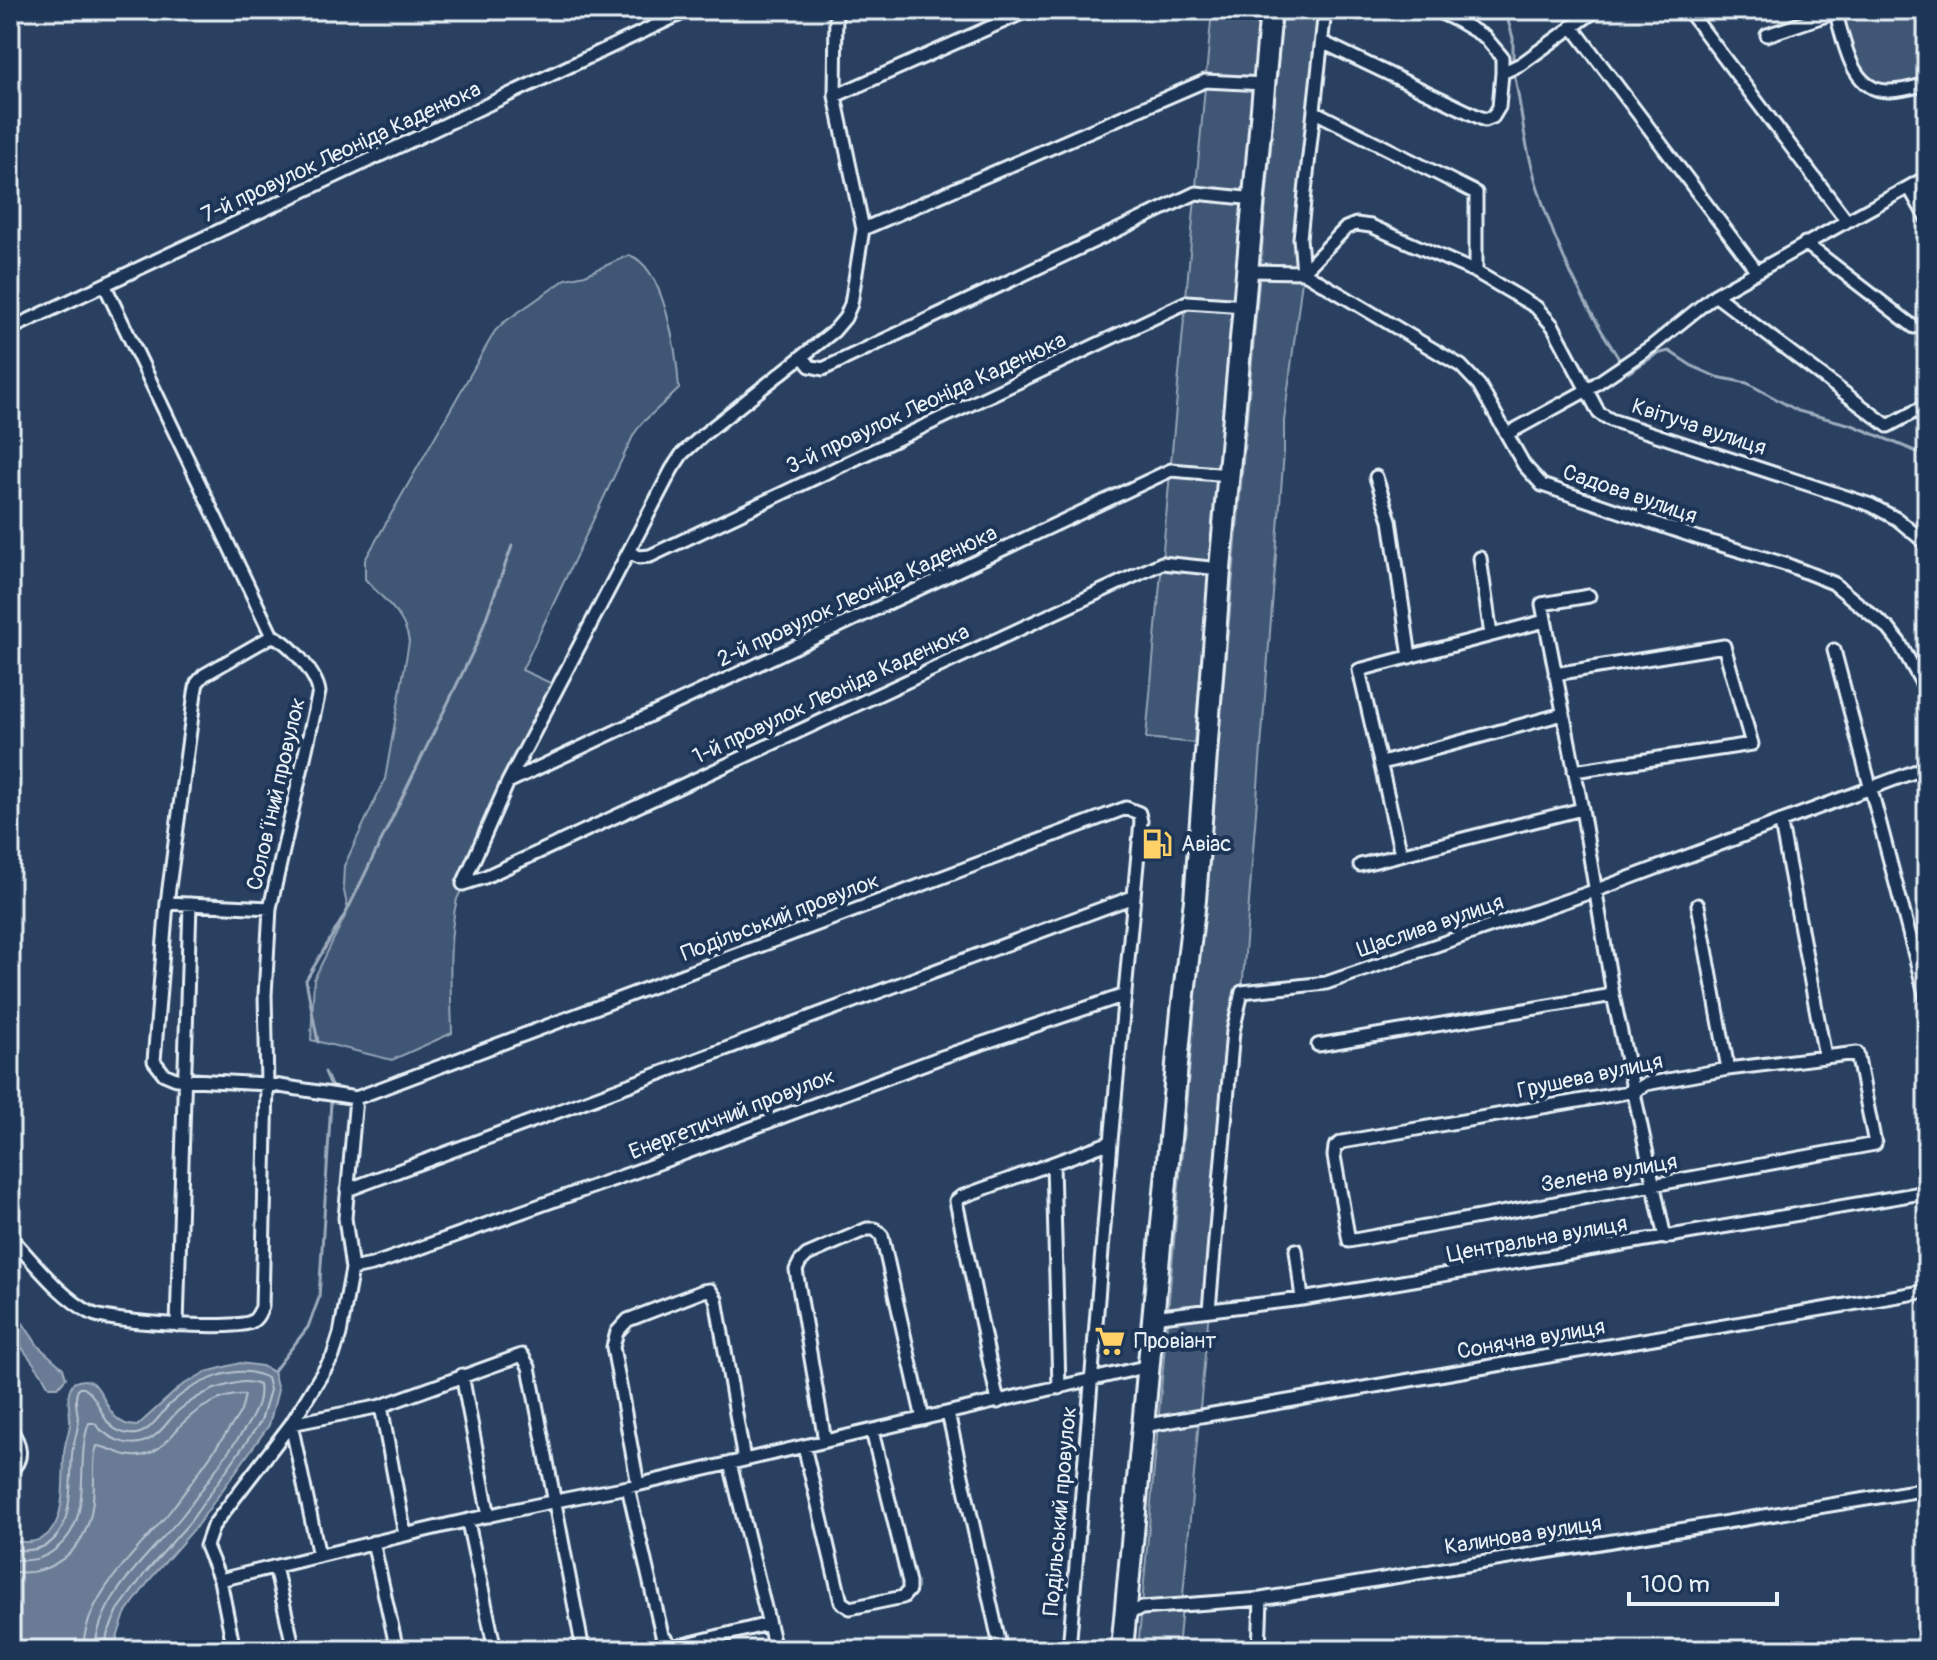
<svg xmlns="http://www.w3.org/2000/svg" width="1937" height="1660" font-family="Pangolin,sans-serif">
<rect width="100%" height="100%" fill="#294061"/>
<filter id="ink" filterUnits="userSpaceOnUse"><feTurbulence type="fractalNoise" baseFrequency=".0125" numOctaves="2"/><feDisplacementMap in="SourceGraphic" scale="16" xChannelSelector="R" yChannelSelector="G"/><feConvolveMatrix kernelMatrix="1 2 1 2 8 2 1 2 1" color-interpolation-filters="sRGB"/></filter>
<g filter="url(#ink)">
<path fill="#415774" stroke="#94a4b6" stroke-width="2" d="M1212 10H1261L1194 743 1146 738Z
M1283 10H1325L1303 272 1284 421V452L1242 992 1209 1310 1178 1650H1138Z
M1836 10H1927V84L1891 92 1861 81Z
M629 255C665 266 677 355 679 389L642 423 634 434 522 670 557 686 457 899C447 942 451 990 452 1033L392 1060 311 1040 314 979 348 910 343 886 344 866 385 779 409 642C405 613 383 600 365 579V560L495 331 503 323 566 279 585 275Z"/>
<path fill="#6b7c95" stroke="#9dabbd" stroke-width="2" d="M10 1304 39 1347 63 1368 66 1378 58 1387H49L43 1376 10 1332Z
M240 1363 262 1366 273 1372 278 1390 269 1425 196 1527 152 1577 125 1614 113 1650H10V1540C69 1554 62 1492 64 1455 64 1444 69 1434 70 1424 71 1408 64 1397 73 1383 109 1366 97 1426 137 1426L181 1386 206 1372Z"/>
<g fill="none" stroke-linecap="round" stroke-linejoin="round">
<path stroke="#b6c2d0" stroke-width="2" d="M10 1549C75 1560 69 1498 72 1455 73 1444 77 1434 78 1424 79 1412 72 1399 79 1388H84C103 1400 99 1426 124 1433 146 1440 157 1418 169 1405 192 1383 237 1361 267 1378L270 1390 261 1421 190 1522 146 1572 118 1610 107 1635 105 1650
M10 1559C28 1562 43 1560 57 1548 95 1518 74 1463 89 1423H94C111 1442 137 1453 158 1433 166 1426 171 1417 179 1410 194 1398 210 1389 228 1385 240 1382 248 1380 259 1385 263 1409 242 1432 229 1451 213 1473 198 1496 182 1516 150 1555 98 1596 95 1650
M10 1571C30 1575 47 1571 64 1558 90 1538 94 1509 94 1478 94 1467 93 1456 97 1446 113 1448 126 1460 145 1455 162 1450 172 1435 183 1423 198 1408 224 1393 245 1395L241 1411 232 1425C213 1452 194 1480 174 1506 142 1549 85 1591 83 1650"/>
<path stroke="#9dabbd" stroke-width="3" d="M1505 10 1513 38V65
M1514 73C1520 99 1522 126 1528 151 1545 227 1577 294 1619 359
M1628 373 1657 354 1669 351 1692 366 1717 377 1747 383 1798 411 1852 425 1927 456
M318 1042 306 980 348 909 477 643 512 546
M325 1072 332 1088
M273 1372 308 1327 319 1298 331 1102"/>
<g stroke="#e8f1f8" stroke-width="17">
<path id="street" d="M1435 10 1458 21 1467 10
M1688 10 1847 221 1909 187 1927 219
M1835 10C1844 39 1850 93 1890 91 1902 91 1915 87 1927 84
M1458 21 1485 37 1502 57V73
M1572 26 1756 270
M1767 35 1836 12
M1322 42 1485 120 1493 117 1499 107 1502 73 1521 64 1596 10
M835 96 1029 10
M1315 112 1476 193V272
M1909 187 1927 177
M863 229 1205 81 1265 84
M1805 243 1914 327
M1249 271 1303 272 1461 366 1479 385 1524 465 1542 485 1698 538 1788 565 1833 583 1889 629 1899 642 1927 692
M1303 272 1346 228 1356 224 1371 226 1476 272 1536 307 1553 326 1599 413 1611 420 1871 505 1897 519 1927 544
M1303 272 1300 238 1325 10
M105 286 272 636
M1715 295 1888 426 1927 405
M10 329 689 10
M802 356 810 366 823 369 1196 193 1255 199
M1507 434 1587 390 1652 346 1715 295 1847 221
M1376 477 1390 520 1410 657
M629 552 639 557 650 556 1187 302 1245 306
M1480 558 1491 635
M1589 596 1542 604 1582 809 1613 995 1665 1238
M272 636 204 675 197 683 195 693 167 903 154 1061 164 1074 176 1079 267 1084 356 1098 1126 808 1139 813 1141 821 1111 1142 1069 1650
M1834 650 1927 1001
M1555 674 1724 646 1752 744 1574 771
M1382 763 1563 714
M508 782 1171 470 1229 475
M1781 824 1825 1056
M1401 854 1359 670 1545 621
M1360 865 1582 809
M463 884 508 782 672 469 682 454 703 435 834 331 845 318 851 304 863 229 835 96 836 10
M463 884 485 877 1162 563 1220 569
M167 903 270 908
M1698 905 1728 1069
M1318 1045 1613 995
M1857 1053 1875 1144 1349 1241 1334 1156 1335 1147 1342 1142 1635 1091 1646 1084 1728 1069Z
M1053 1164 1059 1388
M347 1190 1133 897
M10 1237C35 1263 59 1296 91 1313 109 1323 234 1330 251 1322 257 1319 259 1313 262 1307L267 1084 265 995 270 908 319 692C317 675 288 640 272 636
M1296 1250 1302 1299
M352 1269 372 1265 637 1171 939 1058 1125 995
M1209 1310 1233 1031 1242 992 1326 983 1597 890 1927 767
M1153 1317 1302 1299 1927 1192
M177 1325 190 904
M462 1375 489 1516
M998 1402 956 1201 961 1197 1111 1142
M381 1406 405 1535
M948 1413 1001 1650
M1143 1426 1927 1291
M10 1429C20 1442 25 1460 10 1470
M825 1441 796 1270 800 1262 807 1255 867 1229H875L882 1236 923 1419
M804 1446 841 1602 850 1608 903 1597 909 1590V1582L872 1431
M730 1463 773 1641
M638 1485 613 1347 617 1332 628 1320 703 1291 710 1290 716 1299 744 1460
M628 1487 662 1635 670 1644 679 1646 768 1624
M468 1522 495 1650
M373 1542 397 1650
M319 1556 291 1424 381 1406 522 1355 529 1367 583 1650
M275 1567 294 1650
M220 1580C356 1547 491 1512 628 1487L1149 1366
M1125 1614 1142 1608 1261 1599 1927 1489
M234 1650 220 1580 206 1546 213 1526 291 1424 333 1356 340 1334 352 1269 345 1218 356 1098
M1259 1650 1261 1599"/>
</g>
<g stroke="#e8f1f8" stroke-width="26">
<path id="highway" d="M1122 1650 1182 1011 1195 900 1220 569 1271 10"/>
</g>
<use href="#street" stroke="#1d3557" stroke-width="11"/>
<use href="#highway" stroke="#1d3557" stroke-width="20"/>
</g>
</g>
<defs>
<g id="fuel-bare" transform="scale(2.4)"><path d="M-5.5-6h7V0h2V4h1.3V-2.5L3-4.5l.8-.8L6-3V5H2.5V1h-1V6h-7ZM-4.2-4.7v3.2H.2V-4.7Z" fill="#ffd166" stroke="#1d3557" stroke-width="2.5" paint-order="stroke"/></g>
<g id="supermarket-bare" transform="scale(2.4)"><path d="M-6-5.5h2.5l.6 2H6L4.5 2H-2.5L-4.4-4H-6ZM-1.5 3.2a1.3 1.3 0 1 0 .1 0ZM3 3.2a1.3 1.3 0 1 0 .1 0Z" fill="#ffd166" stroke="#1d3557" stroke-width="2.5" paint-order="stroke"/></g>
</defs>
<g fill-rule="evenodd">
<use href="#fuel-bare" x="1157" y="844"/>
<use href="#supermarket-bare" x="1110" y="1341"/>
</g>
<g text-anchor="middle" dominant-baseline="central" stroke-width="8" stroke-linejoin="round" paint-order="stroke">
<g font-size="22" fill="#e8f1f8" stroke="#1d3557">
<text transform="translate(341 152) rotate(-25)">7-й провулок Леоніда Каденюка</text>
<text transform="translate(926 403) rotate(-25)">3-й провулок Леоніда Каденюка</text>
<text transform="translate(1699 427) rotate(18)">Квітуча вулиця</text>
<text transform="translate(1630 494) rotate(19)">Садова вулиця</text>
<text transform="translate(857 596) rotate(-25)">2-й провулок Леоніда Каденюка</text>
<text transform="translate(831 694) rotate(-25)">1-й провулок Леоніда Каденюка</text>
<text transform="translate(276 794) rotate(-77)">Соловʼїний провулок</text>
<text transform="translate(780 917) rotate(-21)">Подільський провулок</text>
<text transform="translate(1430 926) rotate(-19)">Щаслива вулиця</text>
<text transform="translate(1590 1076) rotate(-12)">Грушева вулиця</text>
<text transform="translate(732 1114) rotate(-21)">Енергетичний провулок</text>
<text transform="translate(1609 1173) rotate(-10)">Зелена вулиця</text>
<text transform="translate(1537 1239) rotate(-10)">Центральна вулиця</text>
<text transform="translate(1531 1339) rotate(-10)">Сонячна вулиця</text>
<text transform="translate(1060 1511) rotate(-85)">Подільський провулок</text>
<text transform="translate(1523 1535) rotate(-9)">Калинова вулиця</text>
</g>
<g font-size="22" fill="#e8f1f8" stroke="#1d3557" text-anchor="start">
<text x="1181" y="844">Авіас</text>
<text x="1134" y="1341">Провіант</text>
</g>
</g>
<rect width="1937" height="1660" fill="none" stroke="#1d3557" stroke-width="40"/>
<rect x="20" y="20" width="1897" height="1620" fill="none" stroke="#e8f1f8" stroke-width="3" filter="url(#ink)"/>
<path d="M1629 1592v12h148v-12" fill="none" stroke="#e8f1f8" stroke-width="4"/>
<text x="1641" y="1592" font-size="24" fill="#e8f1f8" stroke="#1d3557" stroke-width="6" paint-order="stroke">100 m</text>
</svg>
